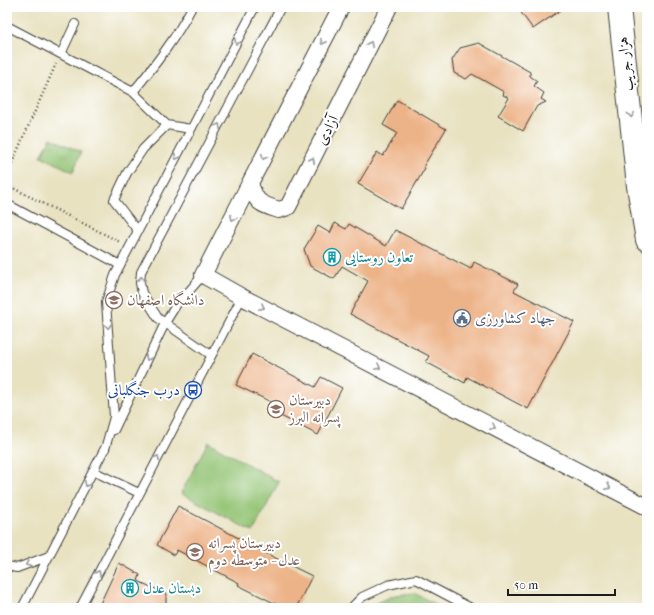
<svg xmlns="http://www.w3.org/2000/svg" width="654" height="615" font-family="'IM FELL French Canon',Amiri,serif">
<defs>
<pattern id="park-tufts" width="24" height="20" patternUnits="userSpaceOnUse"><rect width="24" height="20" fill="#93c373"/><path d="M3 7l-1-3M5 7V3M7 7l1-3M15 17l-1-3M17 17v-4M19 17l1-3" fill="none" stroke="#7ea763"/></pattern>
</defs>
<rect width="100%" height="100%" fill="#fff"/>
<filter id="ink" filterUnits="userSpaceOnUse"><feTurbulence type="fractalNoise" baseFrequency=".025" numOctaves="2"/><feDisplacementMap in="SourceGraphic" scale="8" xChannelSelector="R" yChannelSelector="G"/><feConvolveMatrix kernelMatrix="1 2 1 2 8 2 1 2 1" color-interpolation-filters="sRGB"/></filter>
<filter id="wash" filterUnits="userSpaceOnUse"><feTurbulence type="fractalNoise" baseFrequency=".012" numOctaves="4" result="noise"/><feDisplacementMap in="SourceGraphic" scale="16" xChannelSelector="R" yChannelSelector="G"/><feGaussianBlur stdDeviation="0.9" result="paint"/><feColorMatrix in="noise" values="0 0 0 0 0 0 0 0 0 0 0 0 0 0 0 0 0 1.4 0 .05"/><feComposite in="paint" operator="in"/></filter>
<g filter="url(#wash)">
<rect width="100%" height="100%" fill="#e8e2c1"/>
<path fill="#93c373" stroke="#587048" d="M208 442 279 482 253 532 181 493Z"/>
<path fill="url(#park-tufts)" stroke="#587048" d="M51 138 81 152 73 172 41 156Z
M414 593 443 608H368L370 606 395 595Z"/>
<g id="blocks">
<path fill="#edb388" d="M517 7H565L533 29Z
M479 43 530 72V76L537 81 534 86 544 93 541 99 546 102 537 106 523 131 498 116 509 98 503 95 504 92 472 74 466 79 454 73 452 60 460 48Z
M397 100 446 129 423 167 425 168 401 209 358 184 377 152 383 156 397 133 383 125Z
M335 223 346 229 349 224 386 246 395 230 471 269 474 262 518 284 514 291 574 322 528 409 467 377 465 383 426 362 429 356 350 314 368 281 342 266 334 279 310 266 304 249 318 226 330 233Z
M252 354 315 387 321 377 342 388 318 435 271 411 273 403 236 385Z
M178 506 248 543 247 544 312 576 296 608H274L276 604 238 585 239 583 177 550 174 555 157 545Z
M119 563 140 575 138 581 166 594V608H98Z"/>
</g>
</g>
<g filter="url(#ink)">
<use href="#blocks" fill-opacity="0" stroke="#3b3a35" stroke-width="1"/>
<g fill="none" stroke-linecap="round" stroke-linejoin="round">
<g stroke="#3b3a35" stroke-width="10">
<path id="lane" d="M7 26 133 92 167 125 191 129
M61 54 75 24
M133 92C155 65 176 38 192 7
M7 204 120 265
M138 231 114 200 127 173 143 149 167 125
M211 355 158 318 142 293 140 283 141 272 281 7
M114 430 165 323 178 302 183 298 203 275
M105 449 114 417 106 302 115 275 255 7
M93 471 139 493
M7 566 17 568 49 556
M22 608 106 446
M80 608 242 297
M351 608 362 597 388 585 416 579 471 608"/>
</g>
<g stroke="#3b3a35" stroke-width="18">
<path id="street" d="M341 7 250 183C256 203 260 204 279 210L288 207 389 7
M250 183 203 275 242 297 647 507"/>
</g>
<g stroke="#3b3a35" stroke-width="24">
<path id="primary" d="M619 7 638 186 647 240"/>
</g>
<path stroke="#3b3a35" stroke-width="2.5" stroke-dasharray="1 3" stroke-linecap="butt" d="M7 174 56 64
M7 185 120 242"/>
<use href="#lane" stroke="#fff" stroke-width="8"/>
<use href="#street" stroke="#fff" stroke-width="16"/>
<use href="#primary" stroke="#fff" stroke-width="22"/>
</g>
<defs><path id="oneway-chevron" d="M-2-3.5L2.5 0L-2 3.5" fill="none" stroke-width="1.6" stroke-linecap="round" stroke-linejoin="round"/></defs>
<g stroke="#999">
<use href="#oneway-chevron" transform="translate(237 42) rotate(118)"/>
<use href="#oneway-chevron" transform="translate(323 42) rotate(117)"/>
<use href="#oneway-chevron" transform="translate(370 44) rotate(-63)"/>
<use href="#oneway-chevron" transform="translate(631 115) rotate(84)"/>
<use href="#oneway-chevron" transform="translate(218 126) rotate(-62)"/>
<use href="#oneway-chevron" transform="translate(177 157) rotate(118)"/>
<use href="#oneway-chevron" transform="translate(264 157) rotate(117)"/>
<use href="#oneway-chevron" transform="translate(312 160) rotate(-63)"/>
<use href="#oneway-chevron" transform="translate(233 218) rotate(117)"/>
<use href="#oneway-chevron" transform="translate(141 279) rotate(-85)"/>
<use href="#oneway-chevron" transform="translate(262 307) rotate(27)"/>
<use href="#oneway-chevron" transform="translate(108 326) rotate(86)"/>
<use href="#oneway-chevron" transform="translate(148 358) rotate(116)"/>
<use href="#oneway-chevron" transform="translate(378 367) rotate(27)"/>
<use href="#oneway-chevron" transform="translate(493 427) rotate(27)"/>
<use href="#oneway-chevron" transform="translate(157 458) rotate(-62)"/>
<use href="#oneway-chevron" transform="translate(87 484) rotate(118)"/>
<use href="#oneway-chevron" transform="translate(608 487) rotate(27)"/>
<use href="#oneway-chevron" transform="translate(28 564) rotate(159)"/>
<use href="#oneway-chevron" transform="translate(98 573) rotate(-63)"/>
</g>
</g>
<defs>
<g id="building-ring" transform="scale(0.9)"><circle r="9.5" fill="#fff" stroke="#0f9aa8" stroke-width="1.5"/><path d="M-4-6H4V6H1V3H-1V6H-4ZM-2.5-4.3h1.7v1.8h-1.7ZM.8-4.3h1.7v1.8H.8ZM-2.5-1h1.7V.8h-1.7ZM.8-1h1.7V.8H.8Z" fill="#0f9aa8"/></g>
<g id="university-ring" transform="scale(0.9)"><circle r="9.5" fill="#fff" stroke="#8d6e63" stroke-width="1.5"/><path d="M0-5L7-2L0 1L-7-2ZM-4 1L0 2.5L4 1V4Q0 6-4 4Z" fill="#8d6e63"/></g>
<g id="civic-ring" transform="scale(0.9)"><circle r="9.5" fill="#fff" stroke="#5c6f8a" stroke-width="1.5"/><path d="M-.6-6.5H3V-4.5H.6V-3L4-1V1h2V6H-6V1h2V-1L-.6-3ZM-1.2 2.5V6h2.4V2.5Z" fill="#5c6f8a"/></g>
<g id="bus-ring" transform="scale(0.9)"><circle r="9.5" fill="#fff" stroke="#1a4fb4" stroke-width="1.5"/><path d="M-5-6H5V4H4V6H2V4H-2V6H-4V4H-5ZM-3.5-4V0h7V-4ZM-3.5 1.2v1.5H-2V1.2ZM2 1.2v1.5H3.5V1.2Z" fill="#1a4fb4"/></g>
<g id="school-ring" transform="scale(0.9)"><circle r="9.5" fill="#fff" stroke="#8d6e63" stroke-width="1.5"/><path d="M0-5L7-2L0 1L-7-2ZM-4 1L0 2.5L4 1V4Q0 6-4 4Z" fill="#8d6e63"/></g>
</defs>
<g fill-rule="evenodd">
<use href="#building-ring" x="332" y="257"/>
<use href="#university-ring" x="114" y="300"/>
<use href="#civic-ring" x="462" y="318"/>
<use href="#bus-ring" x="193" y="390"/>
<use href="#school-ring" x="276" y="409"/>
<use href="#school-ring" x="195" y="552"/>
<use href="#building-ring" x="130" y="588"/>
</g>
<g text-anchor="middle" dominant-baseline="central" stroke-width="4" stroke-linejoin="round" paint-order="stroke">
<g font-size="15" fill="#1c1c1c" stroke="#fff">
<text transform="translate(625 64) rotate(-96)">هزار جریب</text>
<text transform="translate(327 130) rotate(-63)">آزادی</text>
</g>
<g font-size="15" fill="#0d838f" stroke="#fff" text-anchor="start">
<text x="345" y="257">تعاون روستایی</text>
<text x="143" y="588">دبستان عدل</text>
</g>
<g font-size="15" fill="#785e54" stroke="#fff" text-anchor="start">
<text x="127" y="300">دانشگاه اصفهان</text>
<text x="289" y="400">دبیرستان<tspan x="289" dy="17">پسرانه البرز</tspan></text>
<text x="208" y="543">دبیرستان پسرانه<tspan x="208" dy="17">عدل - متوسطه دوم</tspan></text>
</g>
<g font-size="15" fill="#4e5e75" stroke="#fff" text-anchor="start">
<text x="475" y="318">جهاد کشاورزی</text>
</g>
<g font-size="15" fill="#164399" stroke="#fff" text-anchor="end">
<text x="180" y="390">درب جنگلبانی</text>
</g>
</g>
<rect width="654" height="615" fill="none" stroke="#fff" stroke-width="24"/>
<path d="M508 589v6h107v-6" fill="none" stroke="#1c1c1c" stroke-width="2"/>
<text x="514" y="589" font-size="12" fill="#1c1c1c" stroke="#ffffff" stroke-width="3" paint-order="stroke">50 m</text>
</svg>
